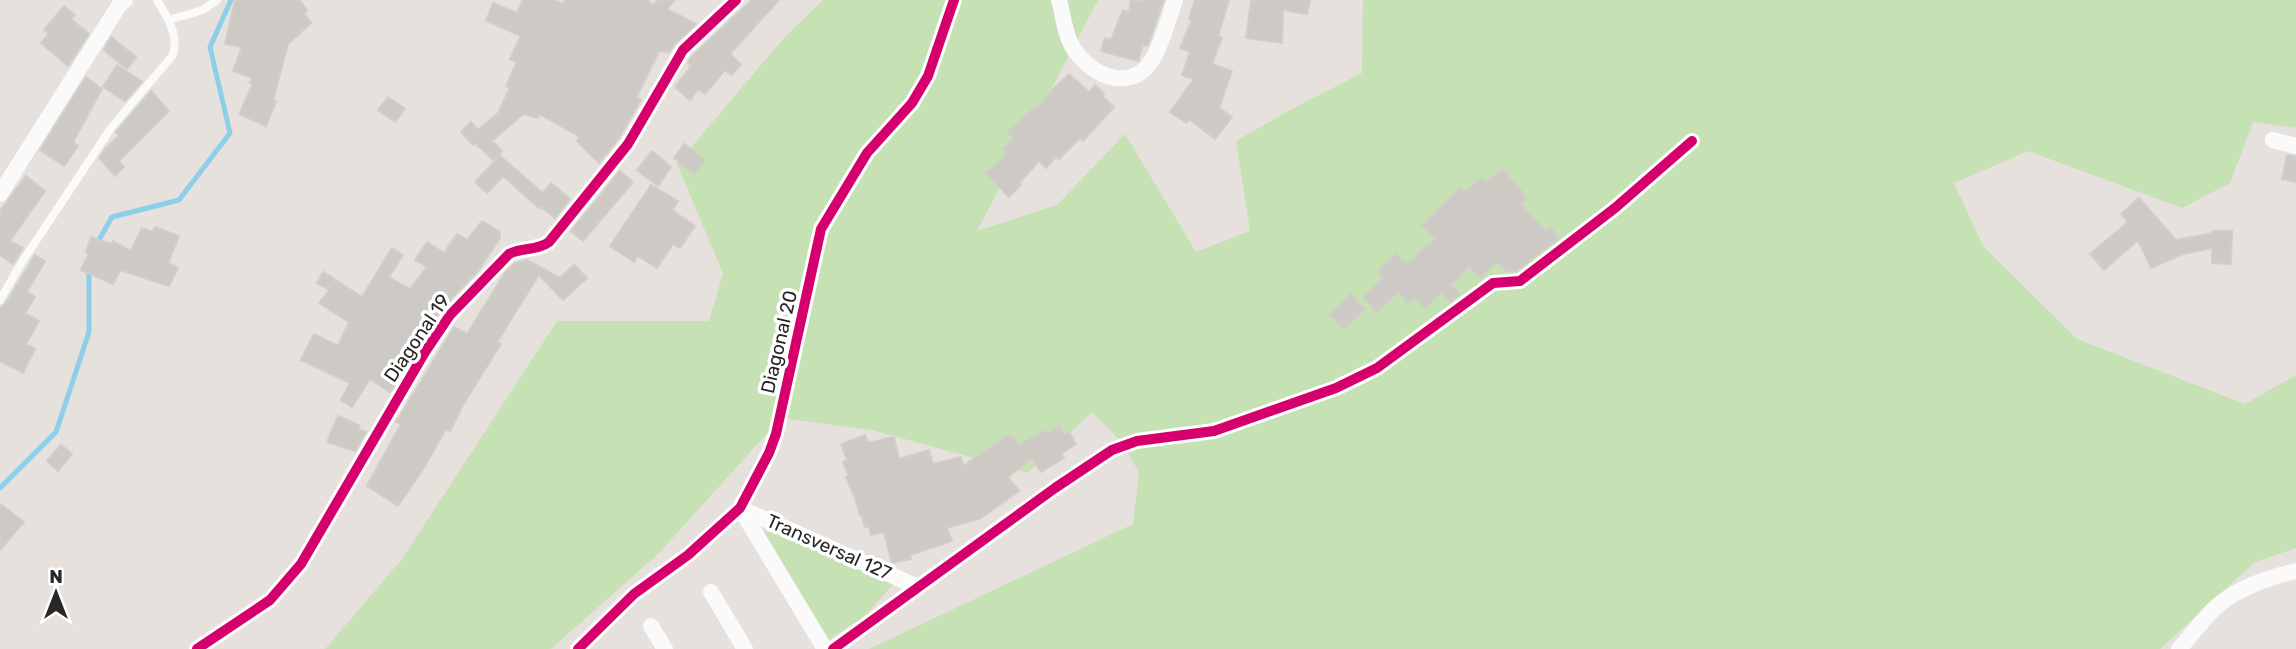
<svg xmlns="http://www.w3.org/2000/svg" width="2296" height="649" font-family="Rubik,sans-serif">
<rect width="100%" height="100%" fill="#e6e1dc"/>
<path fill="#c6e1b4" d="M823 0H1098L977 231 1057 205 1125 134 1196 252 1250 231 1236 141 1288 111 1362 73 1363 0H2296V128L2253 122 2230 183 2182 208 2028 151 1954 183 1983 246 2077 339 2245 404 2296 375V548L2255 562 2160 649H869L1133 524 1139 472 1119 439 1092 412 1028 473 872 430 781 418 659 553 551 649H325L402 559 557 321H709L723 273 677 164 784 38Z
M764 531 815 545 895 582 866 615 826 642Z"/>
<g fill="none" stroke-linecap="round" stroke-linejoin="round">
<path stroke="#8ecee9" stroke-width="5" d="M96 245 112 217 179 200 230 133 210 47 231 0
M0 488 56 432 89 332V267"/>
</g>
<path fill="#cdcac6" stroke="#d1cdc8" stroke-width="2" d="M235 0H300L307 10 304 13 311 23 288 44 273 100 276 102 266 126 239 114 253 84 250 83 252 78 233 71 242 47 225 44Z
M523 0H554L563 4 565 0H647L653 5 658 0H675L667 9 696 24 676 43 669 52 659 51 636 98 641 100 619 138 599 163 577 141 580 137 539 114 538 118 523 114 492 141 502 151 493 160 475 143 473 145 461 132 471 122 478 130 498 113 510 88 506 86 517 62 510 59 521 36 486 21 493 3 517 13Z
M752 0H779L730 54 741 65 731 75 725 70 705 94 698 89 690 100 675 87 691 66 688 63 691 57Z
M1131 0 1141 2 1142 0H1164L1149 42 1147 46 1143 45 1138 61 1101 51 1105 38 1111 40 1123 10 1129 12Z
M1195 0H1229L1218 36 1222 38 1212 64 1232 71 1219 108 1232 117 1215 139 1189 119 1186 123 1170 112 1194 79 1182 75 1190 52 1180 48 1192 20 1189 19Z
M1251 0H1310L1307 14 1283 10 1282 43 1246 38Z
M64 6 75 15 71 19 89 34 68 66 41 43 49 33 44 30Z
M111 37 136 57 127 69 104 50Z
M117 65 142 82 125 101 103 87Z
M1069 74 1089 92 1095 85 1104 94 1102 96 1114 107 1083 141 1080 138 1059 159 1056 157 1046 168 1039 161 1019 183 1021 185 1009 197 986 173 1007 153 1003 149 1013 138 1007 133 1034 108 1035 110 1054 88Z
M86 77 102 89 73 142 78 146 64 166 40 150Z
M151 91 169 111 119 161 124 167 115 176 99 158 106 148 119 136 116 132Z
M388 97 405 109 395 122 378 110Z
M684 144 705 160 694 174 674 158Z
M652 151 671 167 658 186 637 170Z
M2287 155 2296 156V182L2282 179Z
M500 156 543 193 551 183 570 199 555 218 541 207 539 208 503 176 487 193 475 182Z
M1503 169 1527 198 1521 204 1545 231 1550 227 1559 238 1516 271H1507L1497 262 1480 278 1469 267 1451 285 1460 294 1450 302 1441 293 1426 308 1415 298 1408 303 1398 292 1377 312 1363 297 1384 278 1378 271 1396 254 1407 264 1435 239 1422 226 1460 188 1465 192 1481 178 1486 183Z
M620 171 633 182 583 241 571 231Z
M26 176 45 191 10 241 23 248 13 264 0 255V211Z
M651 185 678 201 672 210 695 226 680 248 673 244 657 268 638 256 634 262 610 246Z
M2139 198 2176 240 2213 233V231H2232L2231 264 2212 263V248L2183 254 2151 268 2138 240 2104 270 2090 254 2128 222 2121 214Z
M482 221 500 232V238L478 271 441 309 390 392 370 379 352 407 341 400 350 383 301 360 314 334 338 346 349 322 319 303 329 290 317 283 323 272 335 279 330 288 336 280 362 297 392 248 403 255 389 277 410 289 427 267 415 260 427 242 444 253 457 234 467 240Z
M155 227 179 236 168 263 178 268 169 286 120 270 113 284 81 270 89 253 86 252 91 237 111 244 113 241 131 251 142 228 152 232Z
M35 255 45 261 27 292 35 297 25 313 39 321 26 344 35 349 23 373 0 361V308L6 303Z
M527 260 560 278 574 265 587 278 563 300 539 275 497 342 501 344 463 405 450 431 446 429 425 466 398 506 367 486 401 424 396 422 454 327 467 334 505 273 515 263Z
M1350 294 1365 309 1344 329 1329 315Z
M338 416 359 425 358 429 366 432 355 451 327 442Z
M1059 426 1064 435 1069 432 1076 444 1061 454 1064 458 1041 472 1032 458 1008 477 1019 491 981 518 947 528 952 541 910 555 911 559 892 563 884 532 871 535 869 526 865 527 862 515 860 516 855 498 846 477 849 476 843 462 847 460 841 444 865 435 868 443 894 437 899 459 929 450 933 464 961 457 963 466 1010 434 1019 445 1046 430 1048 433Z
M61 445 72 454 58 471 47 461Z
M0 504 24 522 0 550Z"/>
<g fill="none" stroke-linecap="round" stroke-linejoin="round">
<path stroke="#fbfafa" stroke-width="8" d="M169 20 203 10 217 0
M0 300 22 262 111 128 173 55C179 35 167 16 157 0"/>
<path stroke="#fbfafa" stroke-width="16" d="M1059 0C1063 14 1064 29 1070 42 1082 68 1119 92 1145 69 1159 56 1168 19 1175 0
M2273 140 2296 146
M0 194 120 4 125 0
M740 508 918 587
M740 508 825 649
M711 592 745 649
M651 626 665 649
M197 649 270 600 301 564 425 352 450 315 509 254C522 247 537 251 549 242L628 144 683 50 736 0
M578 649 634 594 688 555 740 508 769 453 776 434 821 229 867 153 912 103 928 76 954 0
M833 649 1055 488 1112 450 1137 441 1214 431 1336 388 1377 368 1493 283 1520 281 1615 208 1692 141
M2179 649C2189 638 2198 626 2208 615 2229 591 2265 578 2296 571"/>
<g stroke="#fff" stroke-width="15">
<path id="cycleway" d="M197 649 270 600 301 564 425 352 450 315 509 254C522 247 537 251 549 242L628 144 683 50 736 0
M578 649 634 594 688 555 740 508 769 453 776 434 821 229 867 153 912 103 928 76 954 0
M833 649 1055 488 1112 450 1137 441 1214 431 1336 388 1377 368 1493 283 1520 281 1615 208 1692 141"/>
</g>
<use href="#cycleway" stroke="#d6006c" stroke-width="10"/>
</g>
<g text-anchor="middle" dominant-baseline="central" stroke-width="7" stroke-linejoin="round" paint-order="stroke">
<g font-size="19" fill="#272727" stroke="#fff">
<text transform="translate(417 338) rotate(-56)">Diagonal 19</text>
<text transform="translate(779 342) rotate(-77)">Diagonal 20</text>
<text transform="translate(829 547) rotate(24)">Transversal 127</text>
</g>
</g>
<g transform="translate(56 593)" stroke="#ffffff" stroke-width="5" paint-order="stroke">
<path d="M0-5L12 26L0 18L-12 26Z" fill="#272727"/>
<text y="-10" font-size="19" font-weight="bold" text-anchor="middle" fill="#272727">N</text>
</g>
</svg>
